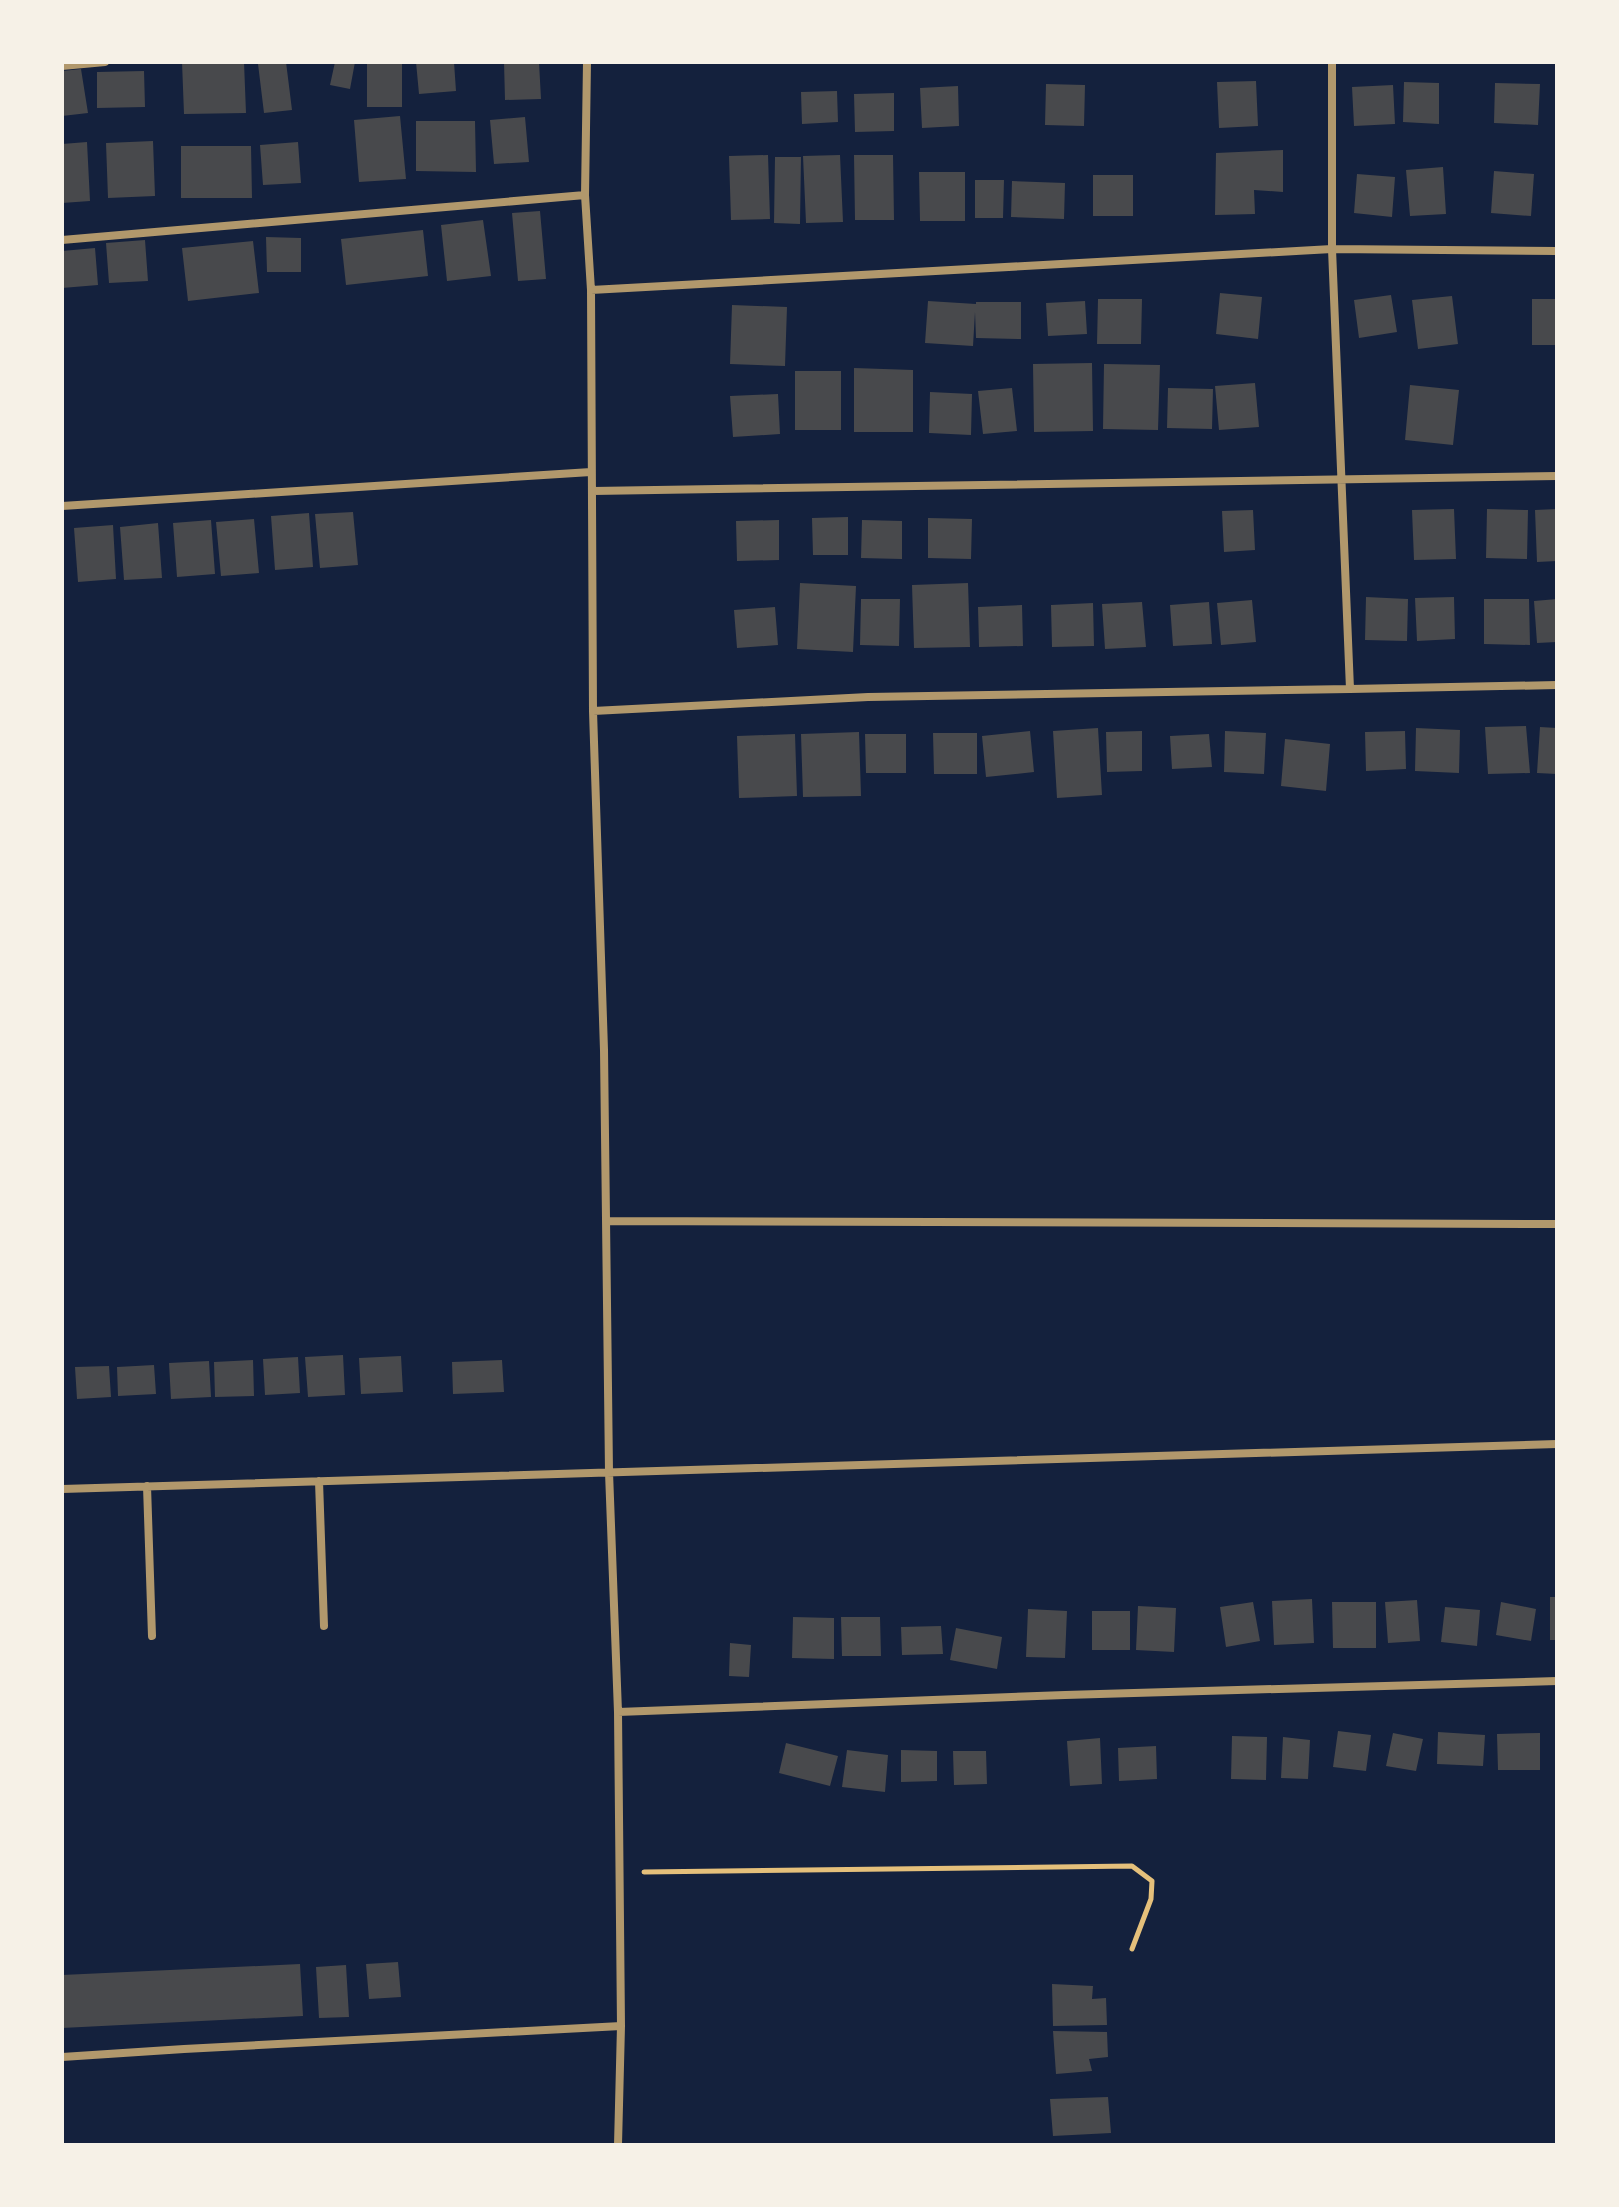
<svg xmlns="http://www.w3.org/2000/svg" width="1619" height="2207" font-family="'Varela Round',sans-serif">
<rect width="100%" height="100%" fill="#14213d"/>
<path fill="#48494c" d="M182 62H244L246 113 184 114Z
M286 62 292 110 264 113 258 64Z
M335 62H355L350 89 330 85Z
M367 62H402V107H367Z
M416 62H454L456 91 419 94Z
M504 62H539L541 99 505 100Z
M81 69 88 113 62 116V71Z
M144 71 145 107 97 108V72Z
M1256 81 1258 126 1219 128 1217 82Z
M1404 82 1439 83V124L1403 122Z
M1495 83 1540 84 1538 125 1494 123Z
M1046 84 1085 85 1084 126 1045 125Z
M1393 85 1395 124 1354 126 1352 87Z
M958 86 959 126 922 128 920 88Z
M837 91 838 122 802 124 801 92Z
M894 93V131L855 132 854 94Z
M400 116 406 179 359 182 354 120Z
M525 117 529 162 494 164 490 120Z
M416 121H475L476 172 416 171Z
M153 141 155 196 108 198 106 143Z
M87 142 90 201 62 203V144Z
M298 142 301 183 263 185 260 145Z
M181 146H251L252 198H181Z
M1283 150V192L1254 190 1255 214 1215 215 1216 153Z
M768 155 770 219 731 220 729 156Z
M840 155 843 222 806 223 803 156Z
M854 155H893L894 220H855Z
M775 157H801L800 224 774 223Z
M1443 167 1446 214 1410 216 1406 170Z
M1494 171 1534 174 1531 216 1491 213Z
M919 172H965V221H920Z
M1357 174 1395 177 1392 217 1354 213Z
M1093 175H1133V216H1093Z
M975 180H1004L1003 218H975Z
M1012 181 1065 183 1064 219 1011 217Z
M540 211 546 279 518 281 512 213Z
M483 220 491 276 447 281 441 225Z
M423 230 428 276 346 285 341 239Z
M266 237 301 238V272H267Z
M145 240 148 281 109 283 106 243Z
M253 241 259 293 188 301 182 248Z
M95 248 98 285 62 288V251Z
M1220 293 1262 297 1258 339 1216 334Z
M1391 295 1397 332 1359 338 1354 300Z
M1452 296 1458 344 1418 349 1412 300Z
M1098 299H1142L1141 344H1097Z
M1532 299H1557V345H1532Z
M928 301 976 304V302H1021V339L976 338 975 312 973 346 925 343Z
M1085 301 1087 334 1048 336 1046 303Z
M732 305 787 307 785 366 730 364Z
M1092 363 1093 431 1034 432 1033 364Z
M1104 364 1160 365 1158 430 1103 429Z
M854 368 913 370V432H854Z
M795 371H841V430H795Z
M1255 383 1259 427 1219 430 1215 386Z
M1410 385 1459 390 1453 445 1405 440Z
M1012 388 1017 431 983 434 978 391Z
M1168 388 1213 389 1212 429 1167 428Z
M930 392 972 394 971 435 929 433Z
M778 394 780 434 733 437 730 396Z
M1454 509 1456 559 1414 560 1412 510Z
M1487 509 1528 510 1527 559 1486 558Z
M1557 509V561L1537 562 1535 510Z
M1253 510 1255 550 1224 552 1222 511Z
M353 512 358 565 320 568 315 514Z
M309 513 313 567 275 570 271 516Z
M848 517V555H813L812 518Z
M928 518 972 519 971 559 928 558Z
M254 519 259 573 221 576 216 522Z
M211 520 215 574 177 577 173 523Z
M779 520V560L737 561 736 521Z
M862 520 902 521V559L861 558Z
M158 523 162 578 124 580 120 527Z
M113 525 116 579 78 582 74 528Z
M800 583 856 586 853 652 797 649Z
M968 583 970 647 914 648 912 585Z
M1366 597 1408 599 1407 641 1365 640Z
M1454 597 1455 639 1417 641 1415 598Z
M861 599H900L899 646 860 645Z
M1484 599H1529L1530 645 1484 644Z
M1557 599V642L1537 643 1534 601Z
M1252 600 1256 642 1221 645 1217 603Z
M1142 602 1146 647 1105 649 1102 604Z
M1209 602 1212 644 1173 646 1170 605Z
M1093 603 1094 646 1052 647 1051 605Z
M1022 605 1023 646 979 647 978 607Z
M775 607 778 645 737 648 734 610Z
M1526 726 1530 773 1488 774 1485 727Z
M1540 727 1557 728V774L1537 773Z
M1098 728 1102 795 1057 798 1053 731Z
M1416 728 1460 730 1459 773 1415 771Z
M1030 731 1034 772 986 777 982 736Z
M1142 731V771L1107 772 1106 732Z
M1225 731 1266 733 1264 774 1224 772Z
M1405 731 1406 769 1366 771 1365 732Z
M859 732 861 796 803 797 801 734Z
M933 733H977V774H934Z
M795 734 797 796 739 798 737 736Z
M865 734H906V773H866Z
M1209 734 1212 767 1172 769 1170 736Z
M1285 739 1330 744 1326 791 1281 786Z
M343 1355 345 1395 308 1397 305 1357Z
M401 1356 403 1392 361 1394 359 1358Z
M298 1357 300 1393 265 1395 263 1359Z
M253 1360 254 1396 215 1397 214 1362Z
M502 1360 504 1392 453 1394 452 1362Z
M209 1361 211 1397 171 1399 169 1363Z
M154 1365 156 1394 118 1396 117 1367Z
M109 1366 111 1397 77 1399 75 1367Z
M1550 1597H1557V1640H1550Z
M1312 1599 1314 1643 1274 1645 1272 1601Z
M1417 1600 1420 1641 1388 1643 1385 1602Z
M1253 1602 1260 1641 1226 1647 1220 1607Z
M1332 1602H1376V1648H1333Z
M1501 1602 1536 1609 1531 1641 1496 1635Z
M1138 1606 1176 1608 1174 1652 1136 1650Z
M1445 1607 1480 1610 1477 1646 1441 1642Z
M1028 1609 1067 1611 1065 1658 1026 1657Z
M1092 1611H1130V1650H1092Z
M793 1617 834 1618V1659L792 1658Z
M841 1617H880L881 1656H842Z
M941 1626 943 1654 902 1655 901 1627Z
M956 1628 1002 1637 997 1669 950 1660Z
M730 1643 751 1645 749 1677 729 1676Z
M1338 1731 1371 1735 1366 1771 1333 1767Z
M1438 1732 1485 1735 1483 1766 1437 1764Z
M1393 1733 1423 1739 1416 1771 1386 1766Z
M1540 1733V1770H1498L1497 1734Z
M1232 1736 1267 1737 1266 1780 1231 1779Z
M1283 1737 1310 1740 1308 1779 1281 1778Z
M1100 1738 1102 1784 1070 1786 1067 1741Z
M786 1743 838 1756 830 1786 779 1773Z
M1156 1746 1157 1779 1119 1781 1118 1748Z
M847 1750 888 1755 885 1792 842 1787Z
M901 1750 937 1751V1781L901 1782Z
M953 1751H986L987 1784 954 1785Z
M398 1962 401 1997 369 1999 366 1964Z
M300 1964 303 2016 62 2028V1975Z
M346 1965 349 2017 319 2018 316 1967Z
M1052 1984 1093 1986 1092 1999 1106 1998 1107 2025 1053 2026Z
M1053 2031 1107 2032 1108 2057 1089 2059 1092 2071 1056 2074Z
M1108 2097 1111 2133 1053 2136 1050 2099Z"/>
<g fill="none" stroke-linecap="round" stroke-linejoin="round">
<path stroke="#e5c07b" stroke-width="5" d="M644 1872 1132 1866 1152 1881 1151 1899 1132 1949"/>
<path stroke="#b1986c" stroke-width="8" d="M587 62 585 195 591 290 593 711 604 1050 609 1472 618 1712 621 2026 618 2145
M1332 62V249L1350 689 1557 685
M62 66 105 62
M62 240 585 195
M591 290 1332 249 1557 251
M593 491 1557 476
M62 506 591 472
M593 711 868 697 1350 689
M607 1221 1557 1224
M319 1481 324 1626
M147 1486 152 1636
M62 1489 1557 1444
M618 1712 1065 1695 1557 1681
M62 2057 184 2049 621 2026"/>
</g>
<rect width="1619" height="2207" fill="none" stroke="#f6f1e7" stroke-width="128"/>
</svg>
